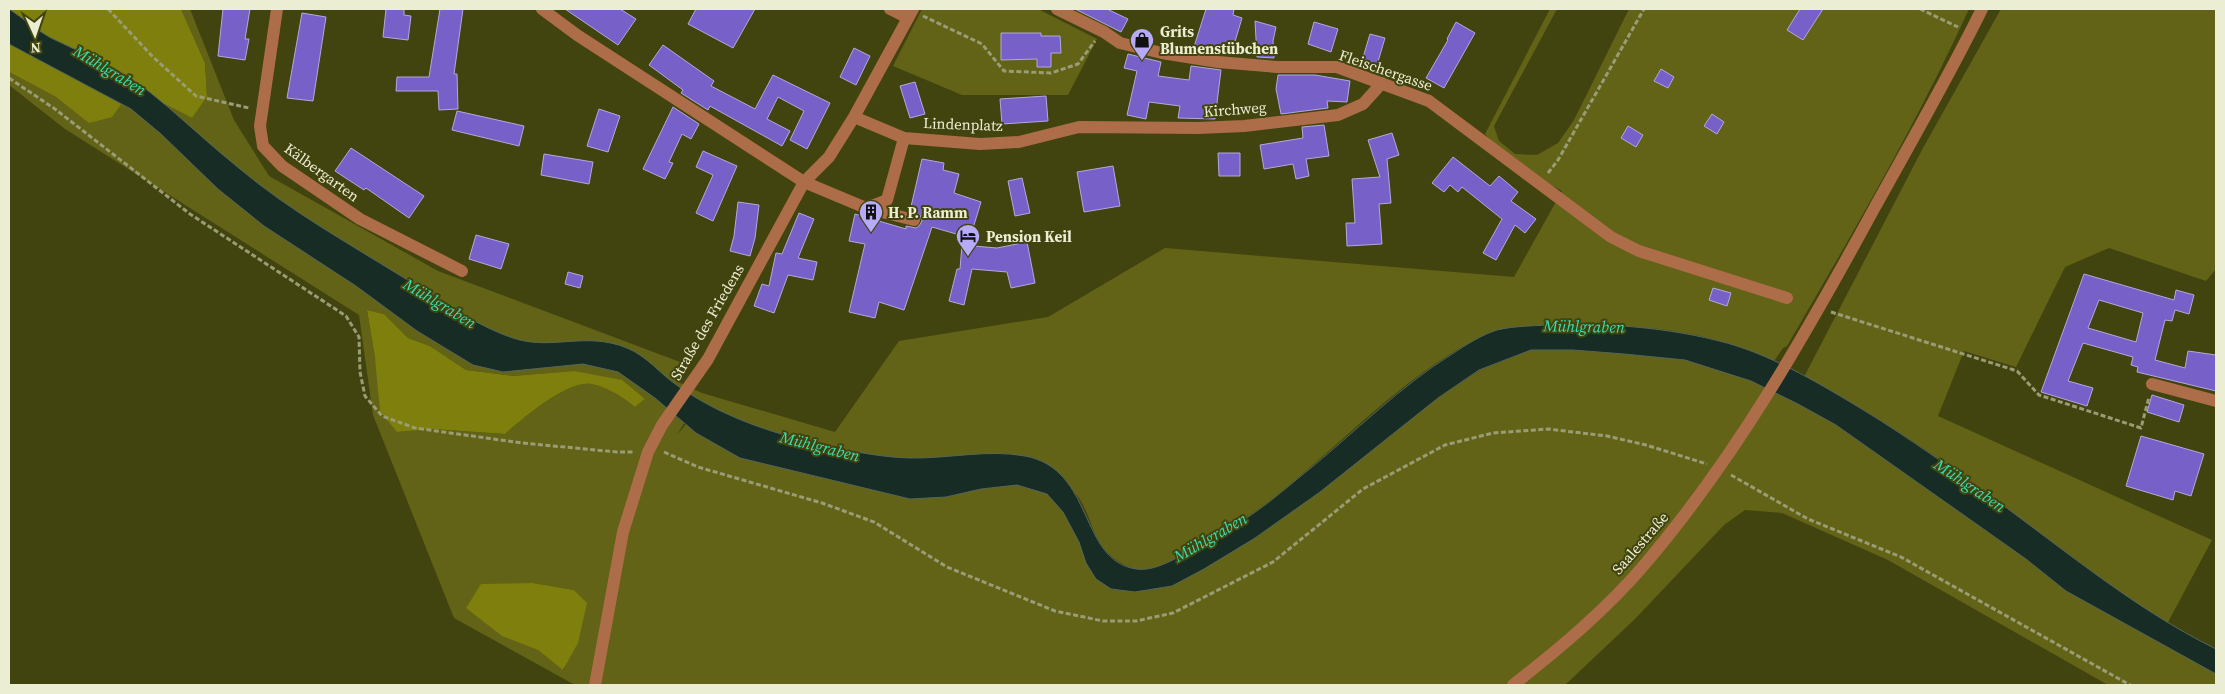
<svg xmlns="http://www.w3.org/2000/svg" width="2225" height="694" font-family="'Source Serif 4',serif">
<rect width="100%" height="100%" fill="#42440f"/>
<path fill="#626317" fill-rule="evenodd" d="M181 9H190L234 120 269 176 438 271 688 365 678 382 702 393 835 432 899 341 1048 317 1165 248 1514 277 1562 191 1508 162 1485 134 1550 9H1557L1494 126 1499 141 1515 154 1537 155 1558 143 1574 120 1629 9H1969C1916 125 1851 236 1787 346L1783 348 1774 361C1708 329 1631 323 1558 325 1529 326 1501 326 1475 340 1404 376 1340 445 1277 495 1250 517 1178 565 1144 570 1137 571 1128 567 1121 563 1092 546 1095 523 1079 498 1073 489 1030 456 1020 456 983 453 947 458 910 458 857 458 743 429 698 400L677 435 687 423 696 433 740 458 910 499 946 497 981 489 1017 485 1048 494 1063 512 1079 542 1086 563 1172 586 1255 538 1438 398 1480 370 1531 350H1573L1624 354 1685 360 1751 381 1798 404 1836 425 2026 559 2066 591 2216 674V685H2108L1888 560 1782 513 1745 510 1724 525 1635 619 1565 685H575L454 618 373 415 359 315 65 129 9 85V72L56 97 89 122 133 88 192 118 207 97 205 63ZM367 310 384 314 408 338 430 346 466 370 513 376 574 371 645 399 635 407C622 397 608 387 591 384 567 380 522 419 505 434L432 429 397 432 375 358ZM533 583 574 590 586 603 564 670 538 650Z
M922 9H1038L1097 39 1068 95H962L893 66Z
M2001 9H2216V269L2206 281 2109 248 2065 267 2016 367 1964 351 1938 416 2212 540 2167 624C2045 543 1935 443 1804 377L1923 148Z"/>
<path fill="#7e7f0d" d="M9 9H181L205 63 207 97 192 118 133 88 112 117 89 123 56 97 9 72Z
M367 310 384 314 408 338 430 346 466 370 513 376 574 371 622 380 645 399 635 407C622 397 608 387 591 384 567 380 522 419 505 434L432 429 397 432 380 411 375 358Z
M533 583 574 590 587 603 578 643 563 670 538 650 502 636 466 608 481 584Z"/>
<path fill="#172c25" stroke="#576659" d="M9 9C23 18 36 30 51 38 82 53 113 65 142 86 176 112 206 142 240 169 289 210 346 242 401 276 434 296 476 326 513 338 551 351 586 331 627 348 647 356 660 374 678 386 716 413 762 430 807 441 840 449 876 457 909 458 947 459 987 449 1025 456 1095 469 1078 560 1136 569 1155 572 1179 557 1196 547 1214 537 1234 527 1251 515 1272 501 1292 483 1312 467 1358 429 1401 386 1452 354 1466 345 1481 335 1497 330 1513 326 1532 326 1548 325 1609 323 1667 327 1727 343 1776 357 1822 385 1865 411 1909 438 1951 468 1993 498 2066 551 2135 609 2216 649V674L2066 591 2026 559 1836 425 1798 404 1751 381 1685 360 1624 354 1573 350H1531L1479 370 1438 398 1320 492 1255 538 1204 569 1172 586 1135 592 1111 589 1096 579 1086 563 1079 542 1063 512 1047 494 1017 485 981 489 946 497 910 499 740 458 696 433 655 398 618 372 583 364 503 372 473 365 417 331 356 286 264 226 218 189 161 134 131 109 9 44Z"/>
<path fill="#7760c7" stroke="#b1aadd" fill-rule="evenodd" d="M223 9H250L245 39H249L245 60 218 56Z
M386 9H404V15L411 16 408 40 383 37Z
M440 9H463L454 74H457L458 109 439 110 438 91H396L397 77H429Z
M565 9H620L636 19 618 45Z
M696 9H755L733 48 688 24Z
M1075 9H1107L1128 19 1121 32Z
M1206 9H1234L1233 15 1242 18 1231 55 1193 50Z
M1800 9H1823L1803 40 1787 30Z
M302 13 326 17 313 101 287 98Z
M1255 21 1276 27 1273 41 1274 58 1257 57Z
M1314 22 1338 29 1331 52 1308 44Z
M1456 22 1475 33 1444 88 1426 78 1448 40 1447 39Z
M1001 33H1041V36H1060L1061 53H1051V67H1037V59L1001 60Z
M1370 34 1385 38 1377 65 1362 61Z
M663 45 714 81 711 86 755 109 773 75 830 103 807 149 790 140 804 111 778 97 767 119 790 131 782 146 710 106 708 110 681 93 683 90 649 65Z
M854 48 870 56 856 85 840 77Z
M1128 54 1161 62 1158 76 1189 80 1191 66 1221 70 1215 119 1178 118 1180 106 1149 102 1146 119 1127 115 1137 71 1124 68Z
M1661 69 1674 77 1668 88 1654 81Z
M1278 75H1315L1350 81 1347 102 1327 101 1328 108 1281 114 1276 89Z
M915 82 925 114 910 118 900 86Z
M1046 96 1048 121 1002 124 1000 99Z
M673 107 699 124 691 139 682 134 669 162 673 163 665 179 643 169Z
M599 109 620 116 608 152 587 146Z
M457 111 524 126 519 146 452 130Z
M1712 114 1724 122 1717 134 1704 126Z
M1324 125 1329 156 1306 159 1309 176 1296 179 1293 164 1264 169 1260 145 1303 138 1302 127Z
M1628 126 1643 135 1636 147 1621 138Z
M1392 133 1399 155 1387 159 1391 203 1379 204 1382 244 1347 246 1346 223H1355L1352 179 1380 177 1368 140Z
M351 148 424 196 409 218 366 188 364 190 335 171Z
M703 151 737 166 713 221 696 213 713 175 696 167Z
M1218 153H1240V176H1219Z
M544 154 593 162 589 184 541 175Z
M1453 157 1490 186 1499 176 1518 192 1511 201 1536 219 1525 233 1515 225 1496 260 1483 253 1502 219 1462 187 1458 192 1450 185 1444 192 1432 183Z
M922 159 944 163 943 170 959 174 954 193 981 202 970 238 932 227 904 310 879 302 875 318 849 312 865 244 849 241 855 214 906 229V226L916 228 919 226 922 221 920 215 910 211Z
M1113 166 1120 206 1084 212 1077 172Z
M1022 178 1030 213 1015 216 1008 181Z
M738 202 759 205 755 238 750 256 730 251 734 236Z
M799 213 814 219 798 258 817 262 813 280 788 275 774 313 754 306 762 284 769 286 776 253 782 254Z
M476 235 509 244 501 269 469 259Z
M1027 242 1035 283 1011 288 1007 272 972 269 964 305 949 301 957 269H960L962 245 997 248Z
M568 272 583 276 580 288 565 284Z
M2084 274 2174 300 2176 290 2194 295 2189 314 2175 310 2172 321 2165 320 2155 360 2185 368 2188 351 2216 355V391L2137 372 2138 367 2131 365 2133 357 2083 343 2068 381 2093 388 2087 406 2041 392ZM2099 300 2143 313 2136 342 2088 328Z
M1713 288 1731 293 1727 306 1709 300Z
M2152 395 2184 405 2179 422 2147 412Z
M2141 436 2204 454 2191 496 2175 491 2173 500 2126 486Z"/>
<g fill="none" stroke-linecap="round" stroke-linejoin="round">
<path stroke="#9a9c75" stroke-width="3" stroke-dasharray="5 2.5" stroke-linecap="butt" d="M108 9 153 57 196 96 249 108
M1920 9 1958 27
M923 16 982 44 1004 71 1051 73 1078 64 1095 41
M9 78 55 109 190 214 346 316 359 337 360 372 365 396 382 416 415 428 522 443 617 452H634
M1548 173 1558 160 1644 9
M1831 312 2017 371 2039 395 2141 428 2149 397
M664 452 698 467 822 503 874 522 947 567 1055 611 1103 621H1136L1173 613 1273 562 1363 489 1445 445 1493 433 1548 429 1607 436 1646 445 1707 464
M1731 475 1808 519 1901 557 2130 685"/>
<path stroke="#ad6d48" stroke-width="12" d="M277 9 260 126 263 146 282 166 360 219 462 271
M542 9 577 35 804 182 866 208 914 220
M890 9 908 18
M1057 9 1104 32 1120 43 1162 53 1218 62 1277 67H1337L1429 101 1611 237 1639 251 1787 298
M854 117 904 138 980 144 1019 142 1079 127 1198 128 1244 126 1338 115 1363 104 1382 83
M866 208 887 200 904 138
M2152 384 2216 401
M595 685 623 532 648 452 662 425 708 359 804 182 829 157 854 117 913 9
M1513 685C1559 649 1607 609 1645 564 1737 456 1807 332 1875 207 1911 142 1949 76 1982 9"/>
</g>
<defs>
<g id="shop-pin" transform="scale(1.25)"><path d="M0 17L-7.5 6A9.5 9.5 0 1 1 7.5 6Z" fill="#b7abf8" stroke="#42440f"/><path d="M-5-2.5h2.3a2.7 3.5 0 0 1 5.4 0H5L5.5 6h-11ZM-1.5-2.5h3a1.5 2.3 0 0 0-3 0Z" fill="#111"/></g>
<g id="building-pin" transform="scale(1.25)"><path d="M0 17L-7.5 6A9.5 9.5 0 1 1 7.5 6Z" fill="#b7abf8" stroke="#42440f"/><path d="M-4-6H4V6H1V3H-1V6H-4ZM-2.5-4.3h1.7v1.8h-1.7ZM.8-4.3h1.7v1.8H.8ZM-2.5-1h1.7V.8h-1.7ZM.8-1h1.7V.8H.8Z" fill="#111"/></g>
<g id="hotel-pin" transform="scale(1.25)"><path d="M0 17L-7.5 6A9.5 9.5 0 1 1 7.5 6Z" fill="#b7abf8" stroke="#42440f"/><path d="M-6-4.5h1.5V1H6V5H4.5V3h-9V5H-6ZM-4 0a1.8 1.8 0 1 1 3.6 0ZM.5 0V-2.5h3Q6-2.5 6 0Z" fill="#111"/></g>
</defs>
<g fill-rule="evenodd">
<use href="#shop-pin" x="1142" y="40"/>
<use href="#building-pin" x="871" y="212"/>
<use href="#hotel-pin" x="968" y="236"/>
</g>
<g text-anchor="middle" dominant-baseline="central" stroke-width="4" stroke-linejoin="round" paint-order="stroke">
<g font-size="15" font-weight="bold" fill="#eceed3" stroke="#42440f" text-anchor="start">
<text x="1160" y="31">Grits<tspan x="1160" dy="17">Blumenstübchen</tspan></text>
<text x="888" y="212">H. P. Ramm</text>
<text x="986" y="236">Pension Keil</text>
</g>
<g font-size="15" fill="#eceed3" stroke="#42440f">
<text transform="translate(1386 70) rotate(19)">Fleischergasse</text>
<text transform="translate(1235 109) rotate(-4)">Kirchweg</text>
<text transform="translate(963 124) rotate(2)">Lindenplatz</text>
<text transform="translate(322 172) rotate(36)">Kälbergarten</text>
<text transform="translate(707 322) rotate(-60)">Straße des Friedens</text>
<text transform="translate(1640 543) rotate(-49)">Saalestraße</text>
</g>
<g font-size="16" font-style="italic" fill="#37dfb3" stroke="#42440f">
<text transform="translate(110 70) rotate(31)">Mühlgraben</text>
<text transform="translate(440 303) rotate(31)">Mühlgraben</text>
<text transform="translate(1584 326) rotate(1)">Mühlgraben</text>
<text transform="translate(820 446) rotate(14)">Mühlgraben</text>
<text transform="translate(1970 485) rotate(34)">Mühlgraben</text>
<text transform="translate(1210 537) rotate(-30)">Mühlgraben</text>
</g>
</g>
<rect width="2225" height="694" fill="none" stroke="#eceed3" stroke-width="20"/>
<g transform="translate(35 35) rotate(177)" stroke="#42440f" stroke-width="4" paint-order="stroke">
<path d="M0-4L9 19L0 12L-9 19Z" fill="#eceed3"/>
<text y="-8" font-size="14" font-weight="bold" text-anchor="middle" fill="#eceed3">N</text>
</g>
</svg>
